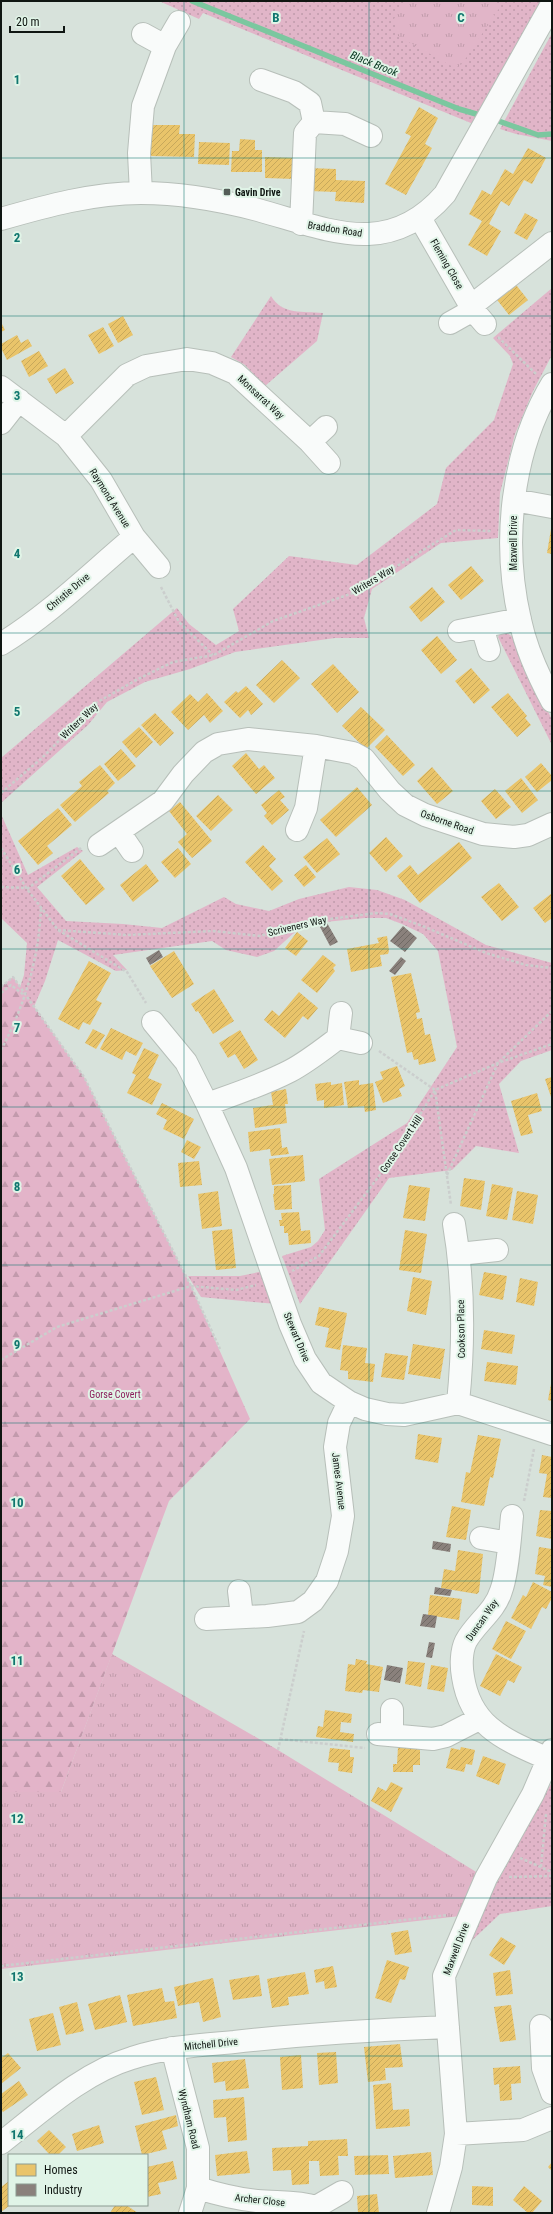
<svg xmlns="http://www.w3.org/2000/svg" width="553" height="2214" font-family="'Roboto Condensed',sans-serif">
<defs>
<pattern id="grass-dots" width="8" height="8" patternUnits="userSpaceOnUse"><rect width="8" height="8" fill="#e1b5c8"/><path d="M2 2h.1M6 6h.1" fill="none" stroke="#c09bab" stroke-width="1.8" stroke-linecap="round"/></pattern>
<pattern id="forest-firs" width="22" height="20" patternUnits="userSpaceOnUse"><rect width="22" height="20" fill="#e3b4c9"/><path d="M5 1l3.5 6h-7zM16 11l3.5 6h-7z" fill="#c29aac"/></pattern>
<pattern id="park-tufts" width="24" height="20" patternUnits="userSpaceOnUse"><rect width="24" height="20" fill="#e1b5c8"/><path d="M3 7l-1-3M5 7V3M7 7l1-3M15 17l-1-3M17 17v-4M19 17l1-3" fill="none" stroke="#c09bab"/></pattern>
<pattern id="homes-hatch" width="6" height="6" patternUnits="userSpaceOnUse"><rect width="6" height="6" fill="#e9c46a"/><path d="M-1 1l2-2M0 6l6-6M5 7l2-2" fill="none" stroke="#c7a85b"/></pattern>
<pattern id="industry-hatch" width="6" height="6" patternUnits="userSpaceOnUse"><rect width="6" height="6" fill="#8a817c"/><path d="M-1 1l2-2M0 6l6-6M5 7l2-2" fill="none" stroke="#6f6964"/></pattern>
</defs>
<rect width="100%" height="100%" fill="#d7e2db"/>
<path fill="url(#grass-dots)" d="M159 1H552L483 128 203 13 199 19Z
M552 33V141L516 134 500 129Z
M552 288V355L533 391 515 434 500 493 498 538 441 543 372 589 364 618 369 638H335L235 652 190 669 145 682 107 702 88 725 1 803V758L177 608 189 624 216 645 239 631 233 609 289 556 357 565 437 504 446 468 494 420 513 364 510 356 493 338Z
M271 296C282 315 303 311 323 313L317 341 265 386 245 365 231 357Z
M502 630 513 637 552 720V745L498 637Z
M1 814 28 875 77 847 83 851 37 887 66 921 123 924 162 928 224 897 236 904 269 911 299 899 349 887 377 890 405 900 486 945 552 963V1050L521 1061 499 1084 519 1153 476 1146 452 1170 389 1178 300 1304 282 1256 311 1247 318 1241 325 1230 319 1179 407 1123 457 1047 438 951 423 934 402 924 386 918H365L315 923 296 931 274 951 257 957 226 950 212 941 113 955 127 970 116 971 58 940 45 981 33 1009 19 990 24 975 27 943 1 918Z
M264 1271 276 1304 201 1297 188 1276H240Z
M552 1782V1906L500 1914 466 1946 464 1943Z"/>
<path fill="url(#forest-firs)" d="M13 977 84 1077 191 1286 250 1419 169 1501 61 1792H1V987Z"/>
<path fill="url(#park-tufts)" d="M404 1H490L500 7 462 64 455 68 398 36 394 19Z
M112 1654 278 1750 486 1878 469 1915 1 1969V1792H61Z"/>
<path fill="url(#homes-hatch)" d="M419 107 438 118 425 144 432 148 406 195 385 184 411 136 405 133Z
M151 125H180L179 134H195L194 157 150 156Z
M240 139 255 140V150H262V172H231L232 151H239Z
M199 142 230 143 229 165 198 164Z
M528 148 546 158 532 184 524 180 509 206 501 201 489 224 501 231 487 256 468 245 482 221 469 214 482 190 491 195 505 169 513 174Z
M265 157 296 158 295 179 265 178Z
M309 168 336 169V180L365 181 364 203 335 201 336 192 309 191Z
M525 213 538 220 527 240 514 233Z
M513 281 528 300 509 315 494 296Z
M123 316 133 335 118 343 108 324Z
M1 322 5 330 1 332Z
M103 327 114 346 99 354 88 335Z
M17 335 21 343 28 339 32 346 7 360 1 348V344Z
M39 351 48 366 29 377 21 361Z
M65 368 74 383 56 394 47 379Z
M551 529H552V554L547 553Z
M471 566 484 581 461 600 448 585Z
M432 587 445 602 421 622 409 607Z
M437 636 457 660 441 674 421 650Z
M282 660 300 678 274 703 256 685Z
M333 664 359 692 337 713 311 684Z
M471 668 490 690 474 704 455 681Z
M246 686 263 704 251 715 248 710 240 718 224 702 236 691 238 693Z
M207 693 223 711 210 723 204 715 188 730 171 712 190 694 198 702Z
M508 693 527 716 525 718 531 725 517 737 491 707Z
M361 707 385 730 366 749 342 726Z
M155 713 174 733 160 746 141 725Z
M139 727 153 742 136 758 122 742Z
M387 735 415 765 403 776 375 747Z
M121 749 136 766 118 781 104 764Z
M246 753 259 769 264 765 275 778 256 794 232 766Z
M541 763 552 776V780L537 792 525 777Z
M100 765 115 783 107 791 109 793 75 822 60 805 82 786 79 782Z
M432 767 453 791 437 804 417 781Z
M521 778 538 800 522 813 505 791Z
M357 787 372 805 336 837 320 820Z
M495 789 511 807 496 819 481 801Z
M279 790 285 797 280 800 289 810 272 825 264 816 267 813 261 805Z
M218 795 233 810 211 831 196 816Z
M180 802 212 841 192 858 178 842 187 834 169 811Z
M58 808 72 825 47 846 53 853 38 865 18 841Z
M386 837 403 856 386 872 369 853Z
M327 838 340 854 317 873 303 857Z
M459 842 472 858 420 903 397 876 410 865 418 875Z
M263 845 276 859 269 866 283 881 272 891 245 862Z
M178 848 191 864 175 878 161 862Z
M80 859 105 889 86 905 61 876Z
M146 864 159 881 133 902 120 885Z
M306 865 316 877 304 887 294 875Z
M499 883 519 907 502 921 481 897Z
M552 893V918L545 923 533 908Z
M297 932 308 941 296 956 285 948Z
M387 936 389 951 388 954 380 955 382 966 351 972 347 949 379 943 377 938Z
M174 951 194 984 172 998 150 966Z
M323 955 336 965 333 968 335 971 317 993 301 980Z
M89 961 111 973 96 1000 102 1003 90 1025 83 1022 79 1030 58 1019Z
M411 973 420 1012 416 1013 417 1019 422 1018 425 1035 430 1034 436 1061 419 1065 418 1059 414 1060 412 1052 407 1053 391 977Z
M214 989 234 1021 213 1034 198 1011 196 1012 191 1004Z
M299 992 318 1008 308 1020 303 1016 285 1038 264 1020 272 1010 279 1016Z
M111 1028 143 1043 136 1056 126 1051 122 1060 100 1049Z
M93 1029 105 1035 96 1049 85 1043Z
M240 1030 258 1060 244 1069 235 1054 228 1058 219 1043Z
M144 1048 159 1055 148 1078 162 1084 152 1105 127 1093 136 1075 132 1073Z
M397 1066 405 1086 399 1089 402 1096 383 1103 375 1082 383 1079 380 1072Z
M552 1077V1100L545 1079Z
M359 1080V1085L373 1083 376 1110 365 1112 364 1106 348 1108 344 1082Z
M331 1082V1085L342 1083 344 1105 324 1108V1100L317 1101 315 1084Z
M286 1089 288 1104H285L287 1123 255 1128 253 1108 273 1105 271 1092Z
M537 1093 542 1111 528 1115 533 1133 521 1136 511 1101Z
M162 1103 194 1119 184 1139 163 1129 167 1120 156 1114Z
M280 1128 282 1148 287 1147 289 1154 271 1156 270 1149 250 1152 248 1132Z
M187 1140 201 1147 194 1159 181 1152Z
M303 1155 305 1181 272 1185 269 1159Z
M199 1161 202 1185 180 1187 178 1163Z
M464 1178 485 1181 481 1210 460 1206Z
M492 1184 513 1188 507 1220 486 1216Z
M291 1185 292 1209 275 1210 273 1194H274V1186Z
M409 1185 430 1188 425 1221 403 1218Z
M218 1191 222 1226 202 1229 198 1194Z
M517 1191 538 1195 533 1224 512 1220Z
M299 1212 301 1231 310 1230 311 1243 289 1245 288 1233H284V1226H280L279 1220H282L281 1213Z
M232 1229 236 1268 216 1270 212 1231Z
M405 1230 427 1234 421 1273 399 1270Z
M484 1272 507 1276 503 1300 479 1295Z
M413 1277 432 1281 426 1315 407 1311Z
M520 1278 538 1282 534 1306 516 1302Z
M319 1307 347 1313 340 1350 325 1347 329 1328 315 1325Z
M484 1330 515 1335 512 1354 481 1349Z
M413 1344 445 1349 440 1379 408 1374Z
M343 1345 367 1348 365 1363 375 1364 373 1382 348 1379V1371L340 1370Z
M385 1353 408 1356 404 1380 381 1377Z
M487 1362 518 1366 516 1385 484 1381Z
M551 1384H552V1401L548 1400Z
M418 1434 442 1438 438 1463 415 1459Z
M478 1435 501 1439 493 1478 490 1477 484 1506 461 1502 466 1472 470 1473Z
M542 1455 552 1457V1498L543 1497 547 1474 539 1473Z
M452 1506 471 1510 466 1540 446 1537Z
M540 1510 552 1511V1539L536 1536Z
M539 1547 552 1549V1587L543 1585 545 1576 535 1574Z
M458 1550 483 1554 479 1592 477 1594 441 1588 444 1569 455 1571Z
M533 1582 552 1592V1598L546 1609 542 1607 531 1629 511 1618 523 1595 526 1597Z
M430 1595 462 1599 459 1620 428 1615Z
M506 1621 526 1631 511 1659 492 1649Z
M496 1654 522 1667 514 1683 508 1680 500 1696 480 1686Z
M356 1659 367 1661 366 1664 383 1667 379 1692 363 1690 362 1693 345 1691 348 1664 355 1665Z
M408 1661 425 1663 421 1687 405 1684Z
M431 1665 448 1668 444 1692 427 1689Z
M325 1710 352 1714 351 1723 341 1722 340 1732 354 1734 353 1742 316 1737 318 1726 323 1727Z
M398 1747H420V1765H413V1772H393V1764H397Z
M461 1747 475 1750 472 1765 466 1764 464 1772 446 1768 451 1748 460 1750Z
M330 1748 350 1750V1757H354L352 1773 338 1771 339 1763 328 1762Z
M483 1756 506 1764 499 1785 476 1776Z
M391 1782 403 1788 391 1812 371 1801 378 1787 386 1791Z
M408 1930 412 1952 395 1955 391 1933Z
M501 1937 516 1946 504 1965 489 1955Z
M387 1960 409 1967 405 1980 400 1979 391 2003 375 1998Z
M333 1966 337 1987 325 1989 324 1981 316 1983 314 1970Z
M510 1970 513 1994 496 1996 493 1973Z
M305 1972 309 1994 288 1997 289 2005 272 2008 267 1979Z
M259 1975 262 1996 233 2000 229 1980Z
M213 1978 221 2017 203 2022 199 2002 178 2006 174 1987Z
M162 1988 165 2002 174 2001 177 2018 133 2026 127 1995Z
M120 1995 127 2022 95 2030 88 2004Z
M77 2002 84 2031 66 2035 59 2007Z
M511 2005 516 2040 500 2042 494 2007Z
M53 2013 61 2045 37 2051 29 2019Z
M400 2044 403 2067 385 2068 386 2080 368 2082 364 2047Z
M336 2052 338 2083 319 2085 317 2053Z
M8 2053 21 2068 1 2084V2058Z
M301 2055 303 2088 282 2090 280 2057Z
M245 2059 249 2088 226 2091 225 2081 214 2083 212 2063Z
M520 2066 521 2083 511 2084 512 2100 500 2101 499 2084 494 2085 493 2068Z
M156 2077 164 2110 142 2115 134 2082Z
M19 2081 28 2095 3 2112 1 2110V2094Z
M391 2083 393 2110 409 2109 410 2126 376 2129 373 2085Z
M244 2097 247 2140 228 2142 226 2117 214 2118 213 2100Z
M176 2115 178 2126 162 2131 167 2149 142 2155 135 2126Z
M99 2125 104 2143 77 2151 72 2134Z
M49 2130 66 2147 58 2155H50L37 2141Z
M347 2139 348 2156H338L339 2175 320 2176 319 2161H309V2184L292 2185 291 2170 273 2171 272 2148 308 2146V2141Z
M247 2151 250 2173 217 2176 215 2155Z
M431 2152 433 2175 395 2178 393 2156Z
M388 2155 389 2174 355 2175 354 2156Z
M173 2161 177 2179 158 2183 161 2194 147 2197V2167Z
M552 2162V2171L548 2167Z
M9 2181V2206L1 2212V2187Z
M472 2186 493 2187V2206L472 2205Z
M524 2186 542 2201 532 2213H528L513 2200Z
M377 2194 379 2213H358L357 2196Z
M115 2205H126L138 2213H110Z"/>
<path fill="url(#industry-hatch)" d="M327 923 338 942 330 946 320 927Z
M403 926 417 938 405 952 390 941Z
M159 950 163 957 150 965 146 958Z
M401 957 406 961 395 975 389 971Z
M433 1541 451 1544 450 1552 432 1549Z
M435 1587 452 1590 450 1596 434 1594Z
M423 1614 437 1616 435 1628 420 1626Z
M429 1642 435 1643 432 1658 426 1657Z
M387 1665 403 1668 400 1683 384 1680Z"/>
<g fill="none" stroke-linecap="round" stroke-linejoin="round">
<path stroke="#7bc79f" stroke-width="5.5" d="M192 1 459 109 483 116
M493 119 538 135 552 134"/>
<g stroke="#b7bfb9" stroke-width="24">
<path id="minor" d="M143 34 165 46
M261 80 294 92 310 103 314 122 305 133 301 224
M314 122 345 124 371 136
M141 193 139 153 143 106 165 46 179 22
M420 218 473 310 485 324
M1 219C46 206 93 193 141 193 180 193 220 200 258 210 327 229 388 260 445 194L552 4
M471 306 552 243
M450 323 473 310
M552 384C511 452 502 543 520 620 526 649 538 675 552 701
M1 387 66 436 101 480 134 537 159 567
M1 423 19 400
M66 436 127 375 146 366 187 359 212 363 235 373 310 442 329 463
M310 442 326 427
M514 500 552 507
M482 627 489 650
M459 631 520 619
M1 644C49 615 91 573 134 537
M297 830 306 808 316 746
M119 832 132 851
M99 845 163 801 183 774 204 752 218 744 248 739 316 746 353 753 364 759 390 791 405 805 425 815 483 834 514 837 528 835 552 824
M153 1022 186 1062 207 1104 236 1168 290 1324 305 1359 321 1383 349 1402 365 1409 387 1414 404 1415 458 1403 552 1434
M338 1038 361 1043
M207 1104C235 1094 263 1085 290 1071 307 1062 322 1050 338 1038L341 1013
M454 1224C464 1282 464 1344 458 1403
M459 1254 497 1250
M512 1516C510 1536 508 1573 501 1591 495 1611 476 1623 466 1641 461 1651 461 1666 463 1677 471 1728 506 1740 548 1759
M481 1538 509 1543
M239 1591 242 1616
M206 1619 267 1616 298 1612 313 1601 327 1581 337 1551 343 1516 335 1447 339 1423 349 1402
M378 1734 433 1739 446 1736 479 1719
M392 1734V1710
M541 2026 543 2068 552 2093
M172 2048 198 2148V2188L190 2213
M456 2134 523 2130 552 2118
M1 2143C41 2112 82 2073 132 2058 165 2047 200 2045 234 2042 305 2034 376 2030 448 2027
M198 2188C217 2194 237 2199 257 2201 277 2203 297 2201 316 2207L318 2213
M316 2207 342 2192
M438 2213 451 2167 456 2134 444 1976 486 1878 533 1794 552 1750"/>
</g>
<path stroke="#cbcecd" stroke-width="2.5" stroke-dasharray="3 2" stroke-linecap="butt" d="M498 337 536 374
M161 587 179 622 213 655
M1 793 42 758 96 703 138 679 173 662 214 655 273 621 353 593 456 530 491 531
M1 848 27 889 58 930 127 972 146 1003
M1 887 26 888
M27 889 81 848
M58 930 127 935 213 931 260 936 307 922 376 913 390 914 425 927 486 953 526 965 552 968
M1 987 13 977 84 1077 191 1286 220 1349
M1 993 11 985 24 995
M1 1050C25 1005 39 958 41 907
M379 1051 435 1090 451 1205
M447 1175 498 1063 552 1011
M292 1271 319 1256 400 1148 435 1090 498 1063 552 1044
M1 1360 57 1327 191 1286 236 1290 256 1285
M524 1501 534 1449
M280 1739 365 1748
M278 1750 304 1631
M520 1858 552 1872
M541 1867 546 1814
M509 1877 552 1876
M1 1966 448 1915"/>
<use href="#minor" stroke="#f9fbfa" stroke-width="22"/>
</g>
<path fill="none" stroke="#0f766e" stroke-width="1" stroke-opacity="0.55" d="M184 1V2213M369 1V2213M1 158H552M1 316H552M1 474H552M1 633H552M1 791H552M1 949H552M1 1107H552M1 1265H552M1 1423H552M1 1581H552M1 1740H552M1 1898H552M1 2056H552"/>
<rect fill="#555d58" stroke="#e0f4e7" stroke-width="1.5" x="223" y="188" width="8" height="8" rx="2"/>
<g text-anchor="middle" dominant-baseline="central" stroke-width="4" stroke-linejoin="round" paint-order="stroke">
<g font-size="10" font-weight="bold" fill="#0f1612" stroke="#e0f4e7" text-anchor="start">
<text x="235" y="192">Gavin Drive</text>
</g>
<g font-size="10" fill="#0f1612" stroke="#e0f4e7">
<text transform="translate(335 229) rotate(9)">Braddon Road</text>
<text transform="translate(447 264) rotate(60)">Fleming Close</text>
<text transform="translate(261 397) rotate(43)">Monsarrat Way</text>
<text transform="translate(110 498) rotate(58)">Raymond Avenue</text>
<text transform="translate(513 543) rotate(-90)">Maxwell Drive</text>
<text transform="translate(373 580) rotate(-31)">Writers Way</text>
<text transform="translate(68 592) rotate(-40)">Christie Drive</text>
<text transform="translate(79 721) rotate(-44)">Writers Way</text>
<text transform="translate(447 822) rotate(19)">Osborne Road</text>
<text transform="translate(297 926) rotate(-13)">Scriveners Way</text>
<text transform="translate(401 1144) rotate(-56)">Gorse Covert Hill</text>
<text transform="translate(461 1329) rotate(-91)">Cookson Place</text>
<text transform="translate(297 1337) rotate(67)">Stewart Drive</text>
<text transform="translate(339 1481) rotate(83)">James Avenue</text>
<text transform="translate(482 1620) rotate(-55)">Duncan Way</text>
<text transform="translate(456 1949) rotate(-69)">Maxwell Drive</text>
<text transform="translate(211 2044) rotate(-6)">Mitchell Drive</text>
<text transform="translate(189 2119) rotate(76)">Wyndham Road</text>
<text transform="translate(260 2200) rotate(6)">Archer Close</text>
</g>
<g font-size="10" fill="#8c1d5c" stroke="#e0f4e7">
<text x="115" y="1394">Gorse Covert</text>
</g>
<g font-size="11" font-style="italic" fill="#093721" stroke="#e0f4e7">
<text transform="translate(374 64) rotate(22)">Black Brook</text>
</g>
</g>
<g font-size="13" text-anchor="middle" font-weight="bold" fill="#0f766e" stroke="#e0f4e7" stroke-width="4" stroke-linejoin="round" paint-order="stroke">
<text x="276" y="22">B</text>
<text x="461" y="22">C</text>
<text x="17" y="84">1</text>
<text x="17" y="242">2</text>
<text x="17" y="400">3</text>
<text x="17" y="558">4</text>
<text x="17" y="716">5</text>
<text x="17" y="874">6</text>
<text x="17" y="1032">7</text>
<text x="17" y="1191">8</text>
<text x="17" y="1349">9</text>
<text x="17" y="1507">10</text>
<text x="17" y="1665">11</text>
<text x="17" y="1823">12</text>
<text x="17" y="1981">13</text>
<text x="17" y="2139">14</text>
</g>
<rect width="553" height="2214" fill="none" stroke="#0f1612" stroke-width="4"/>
<rect x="8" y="2154" width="140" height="52" fill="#e0f4e7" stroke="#8c9b92"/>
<rect x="16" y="2164" width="20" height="12" fill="#e9c46a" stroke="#8c9b92"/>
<text x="44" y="2174" font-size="12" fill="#0f1612">Homes</text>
<rect x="16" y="2184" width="20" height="12" fill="#8a817c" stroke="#8c9b92"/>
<text x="44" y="2194" font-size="12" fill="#0f1612">Industry</text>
<path d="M10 26v6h54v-6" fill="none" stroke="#0f1612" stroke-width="2"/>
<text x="16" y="26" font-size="12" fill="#0f1612" stroke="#e0f4e7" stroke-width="3" paint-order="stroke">20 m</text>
</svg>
